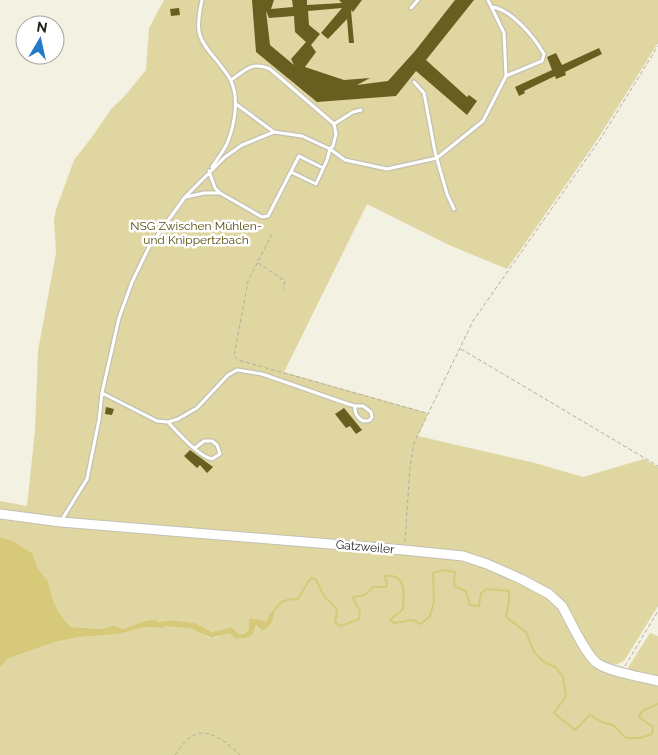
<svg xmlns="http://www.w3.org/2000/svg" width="658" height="755" font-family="Raleway,sans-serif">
<rect width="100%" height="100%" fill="#f3f1e1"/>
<path fill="#dfd6a1" d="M164 0H658V43L597 140 507 269 449 245 367 204 284 372 428 413 418 436 535 463 583 477 644 459 658 467V606L624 661 615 665 590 656 562 606 549 594 487 564 463 556 71 522 97 527 258 540 463 560 475 563 505 574 548 595 561 607 582 648 590 659 604 670 658 685V755H0V668L7 659 55 642 80 637 119 634 145 627 163 628 165 626C177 626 190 626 201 632 204 634 207 637 211 638 219 639 223 633 230 633L235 639 246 638 252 636 256 625 260 631C270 629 275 619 274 610L270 613 266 623 252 618 249 619V629L244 634 237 633 232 627 212 632 195 623 171 620 158 622 156 619 144 621 123 629 116 626H111L103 629 73 627 65 621 58 611 52 598 48 581 39 570 32 553 13 541 0 537V501L27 506 35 431 38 351 56 253 54 220 56 210 74 160 92 137 111 109 123 98 146 70 149 28Z
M650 633 658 636V678L626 671Z"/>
<path fill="#d6c979" d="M0 537 13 541 32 553 39 570 48 581 52 598 58 611 65 621 72 627 103 629 111 626H116L123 629 144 621 156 619 158 622 171 620 195 623 212 632 232 627 237 633 244 634 249 629V619L252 618 266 622 270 613 274 610C275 619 270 629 261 631L256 625 252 636 246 638 235 639 230 633 212 638 190 628 165 626 163 628 145 627 119 634 80 637 55 642 7 659 0 668Z"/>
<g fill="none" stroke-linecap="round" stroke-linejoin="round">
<path stroke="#d6c979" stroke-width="2" d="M273 613C278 601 286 599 298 599 303 592 306 582 312 578L316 580 324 596 337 609 335 623 341 626 359 619 360 612 353 597 365 595 373 587H386L387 582 384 576C407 573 404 593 403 609L390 620 394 623 412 620 421 624 430 616 434 601 433 573 443 570 455 572 454 586 466 591 470 605 479 606 481 593 487 589 509 591V602L506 617 526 632 534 652 544 662 555 667 563 677 566 696 554 713 575 730 590 715 602 722 613 725 626 738H640L652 734 653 727 639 717 642 711 658 704"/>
</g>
<path fill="#685e20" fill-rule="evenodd" d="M252 0H274L271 9 293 7 292 0H307V5L342 3 339 0H362L353 12 351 10 354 43H349L347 19 328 39 321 33 342 8 308 11 309 25 320 34 311 45 316 52 305 67 344 80 370 78 357 85 388 81 415 51 455 0H474L426 60 467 97 469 95 477 101 467 115 416 71 396 96 317 102 256 52ZM266 11 269 18 294 16 295 32 306 42 291 59 294 65 270 45Z
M179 8 180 15 171 16 170 9Z
M599 48 602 54 565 72 566 75 556 79 555 76 524 91 525 93 519 96 515 87 552 70 547 57 556 53 562 65Z
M106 407 114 409 112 415 105 414Z
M344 408 362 430 356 434 350 426 346 428 335 414Z
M190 450 213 467 207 473 200 465 197 468 184 456Z"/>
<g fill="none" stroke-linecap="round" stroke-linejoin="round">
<g stroke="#c3c1b2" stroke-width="5.5">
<path id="service" d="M202 0C195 32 197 38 218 62 222 68 228 74 231 81 239 98 235 123 228 141 225 150 217 159 212 167
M493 7C513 11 534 37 544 54L542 61 506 76
M411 8 418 0
M231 80C246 70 251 61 270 69L334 124 336 134 333 146 330 149 327 160 316 184 291 172
M414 82 424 93 435 152 447 194 454 209
M236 104 274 132
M334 124 353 112 361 110
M209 171 215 188 220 193 262 217 268 216 299 156 323 168
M186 197 204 193H219
M102 393 157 421 168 422 178 419 197 408 228 375 237 370 262 374 348 404 355 406C354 415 361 424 370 420L372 417 371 412 363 406H355
M168 422C177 432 199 457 212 459L220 454 217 445 212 441H204L195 448
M61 521 87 479 99 420 102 393 119 318 132 282 149 247 185 197 225 157 242 145 274 132 302 136 330 149 345 160 387 169 437 158 483 121 506 76 504 33 488 0"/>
</g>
<g stroke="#c3c1b2" stroke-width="11">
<path id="tertiary" d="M0 514 61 522 404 550 463 556 487 564 521 579 549 594 562 606C570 620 585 654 597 663 609 672 643 677 658 681"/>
</g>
<path stroke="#b1afa2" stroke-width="1" stroke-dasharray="4 2.5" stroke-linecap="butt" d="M272 234 248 281 234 356 238 360 426 413
M258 263 285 281 283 289
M461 349 658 466
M405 542 410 466 414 443 473 321 599 141 658 46
M625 666 658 611
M175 755C179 750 183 743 188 739 205 723 228 743 240 755"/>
<use href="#service" stroke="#fff" stroke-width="3"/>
<use href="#tertiary" stroke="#fff" stroke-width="9"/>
</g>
<g text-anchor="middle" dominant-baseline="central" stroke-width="5" stroke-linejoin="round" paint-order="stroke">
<g font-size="12" fill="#564c0d" stroke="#fff">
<text x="196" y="226">NSG Zwischen Mühlen-<tspan x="196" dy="14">und Knippertzbach</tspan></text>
</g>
<g font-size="12" fill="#201f1a" stroke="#fff">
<text transform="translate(365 547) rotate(5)">Gatzweiler</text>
</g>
</g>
<g transform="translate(40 40) rotate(9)"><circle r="24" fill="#ffffff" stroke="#a6a5a3"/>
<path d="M0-4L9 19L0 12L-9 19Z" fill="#237ac8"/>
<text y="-8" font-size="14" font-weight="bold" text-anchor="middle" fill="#201f1a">N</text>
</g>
</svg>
